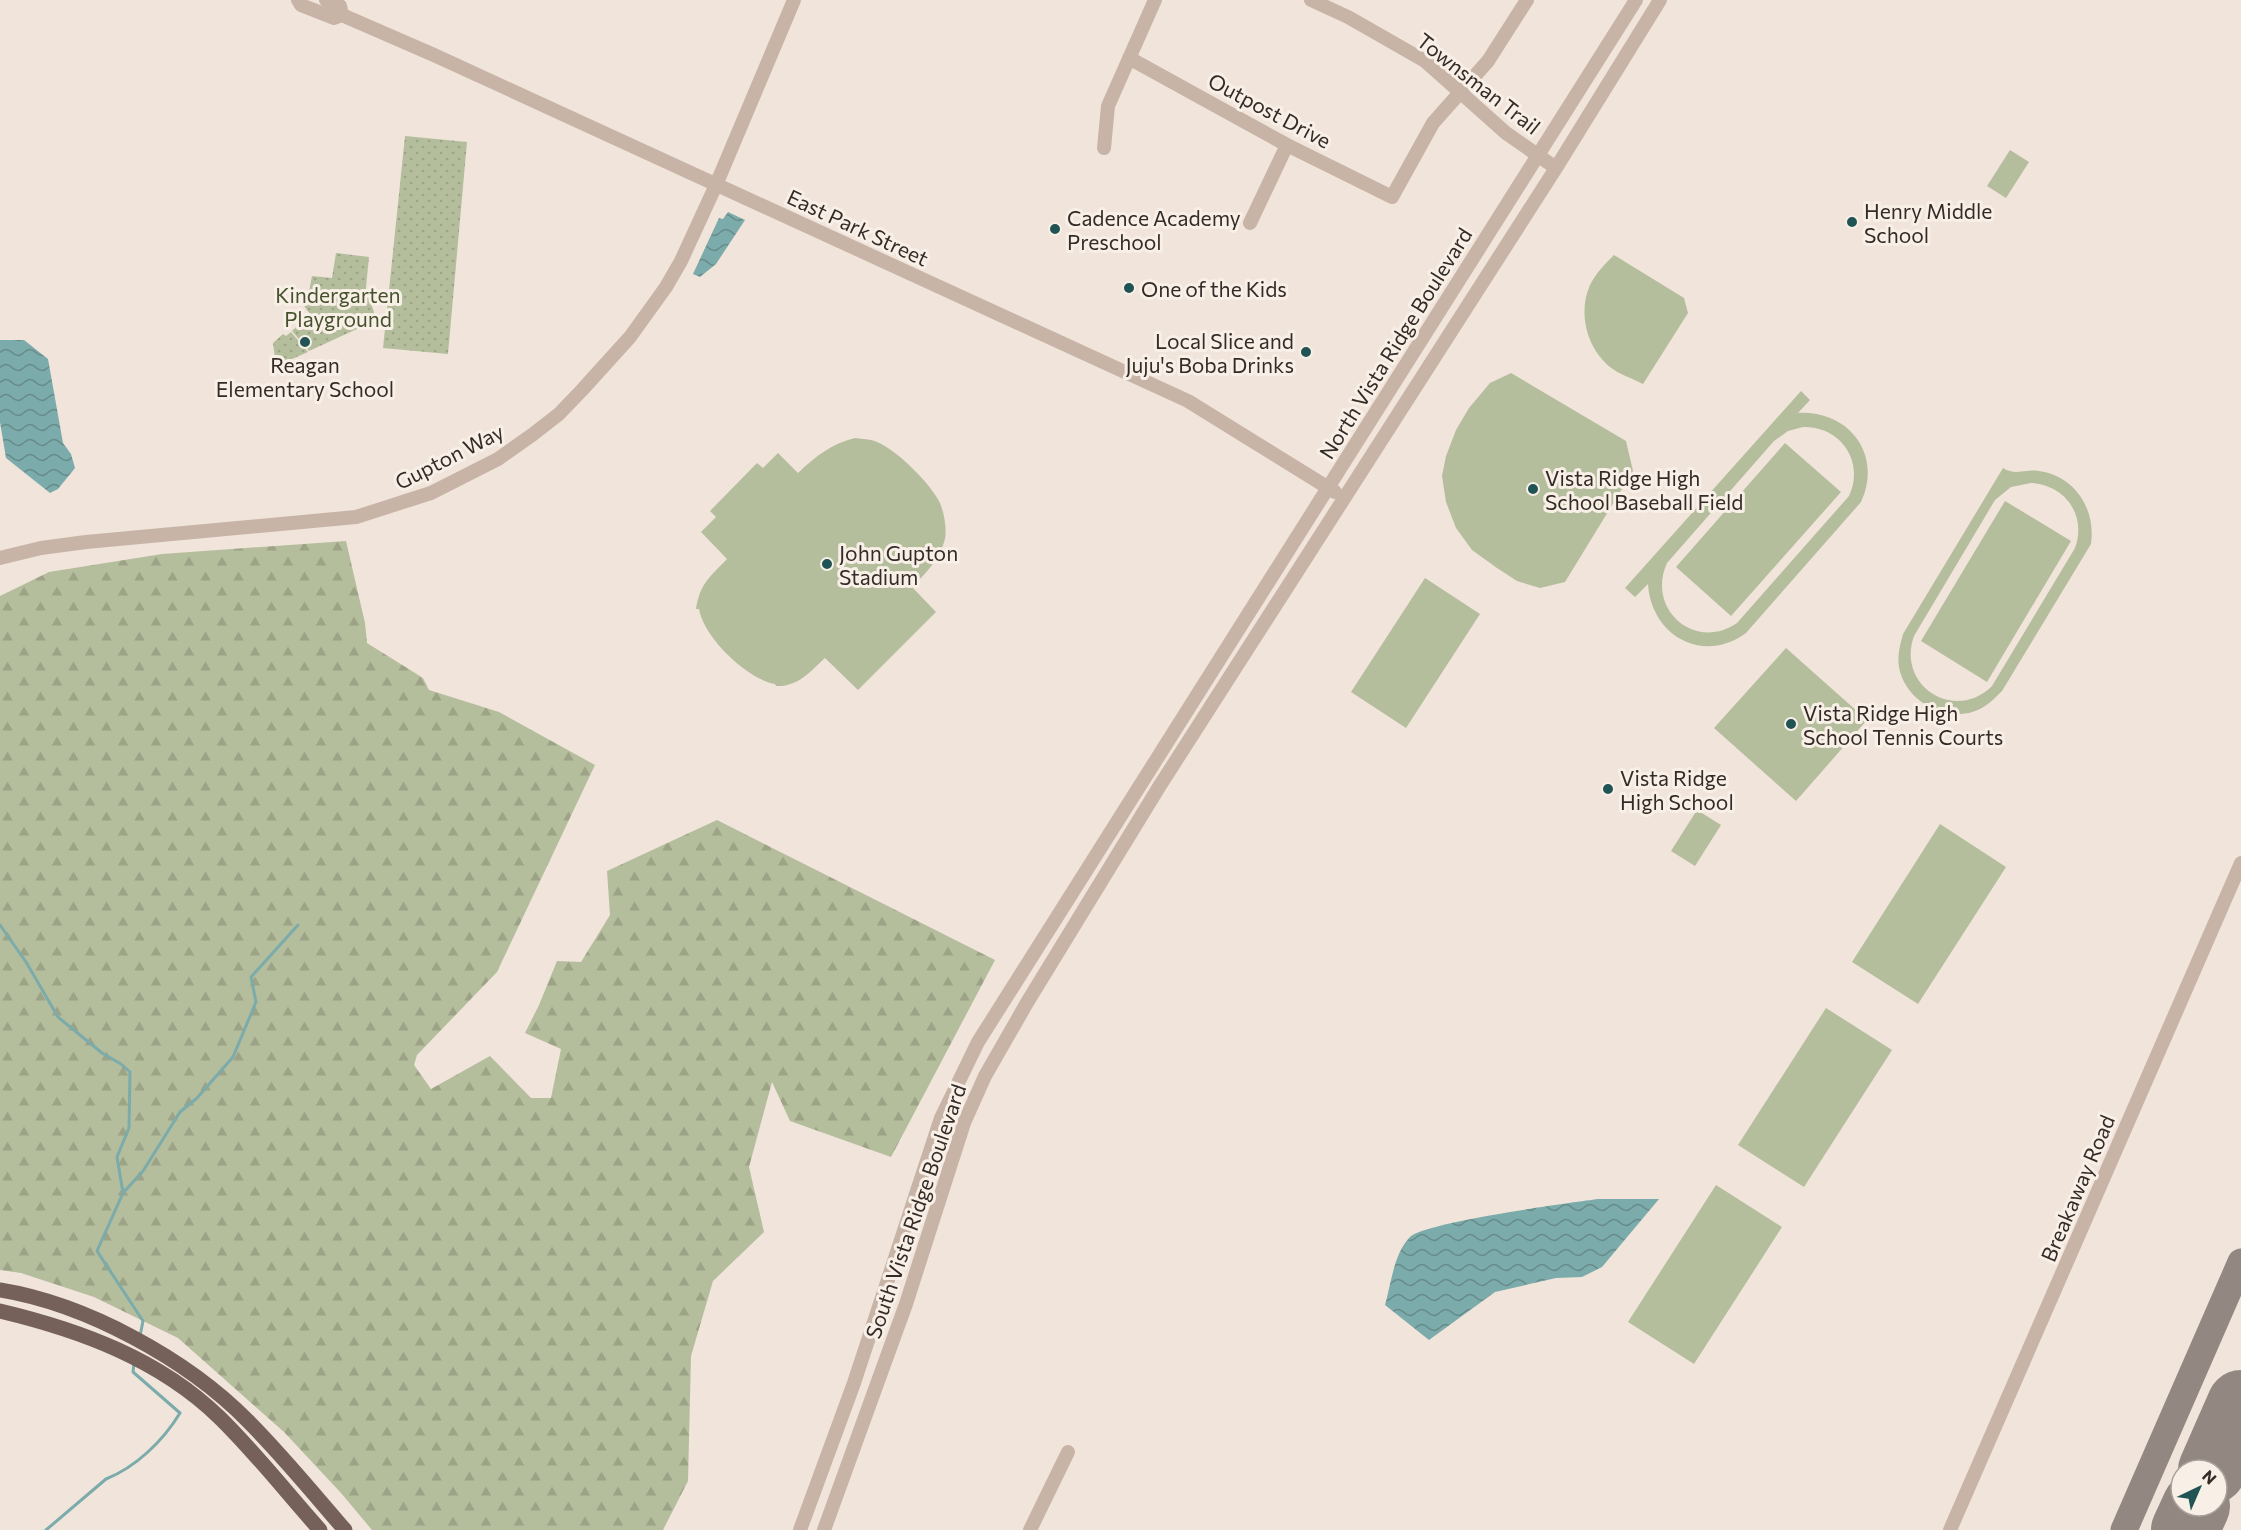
<svg xmlns="http://www.w3.org/2000/svg" width="2241" height="1530" font-family="Commissioner,sans-serif">
<defs>
<pattern id="forest-firs" width="22" height="20" patternUnits="userSpaceOnUse" patternTransform="scale(1.5)"><rect width="22" height="20" fill="#b5be9c"/><path d="M5 1l3.5 6h-7zM16 11l3.5 6h-7z" fill="#9ca386"/></pattern>
<pattern id="park-dots" width="8" height="8" patternUnits="userSpaceOnUse" patternTransform="scale(1.5)"><rect width="8" height="8" fill="#b5be9c"/><path d="M2 2h.1M6 6h.1" fill="none" stroke="#9ca386" stroke-width="1.8" stroke-linecap="round"/></pattern>
<pattern id="water-waves" width="16" height="10" patternUnits="userSpaceOnUse" patternTransform="scale(1.5)"><rect width="16" height="10" fill="#7babaa"/><path d="M0 5q4-4 8 0t8 0" fill="none" stroke="#668b8a"/></pattern>
</defs>
<rect width="100%" height="100%" fill="#f0e4db"/>
<path fill="#b5be9c" fill-rule="evenodd" d="M2010 150 2029 162 2006 198 1987 186Z
M1614 255 1684 298 1688 313 1643 384C1632 378 1620 375 1610 367 1586 347 1578 312 1590 285 1596 273 1605 264 1614 255Z
M1511 373 1626 441 1633 471 1565 582 1540 588 1517 581 1497 568 1472 550 1456 528 1446 502 1442 476 1446 456 1456 430 1469 408 1490 383Z
M1801 391 1810 400 1798 413C1849 410 1883 455 1861 502L1746 633C1702 665 1651 635 1648 584L1635 597 1625 588ZM1803 427C1841 426 1865 462 1849 496L1737 623C1695 652 1646 609 1667 563L1774 441 1788 431Z
M855 438C862 439 871 439 877 442 897 450 931 484 940 503 944 513 947 528 945 539 940 559 926 573 912 587L936 612 858 690 825 658C810 672 798 687 776 686L775 684C747 679 704 638 699 609H696C700 583 710 577 727 559L701 532 716 517 710 511 757 463 763 468 778 453 798 473C816 456 831 444 855 438Z
M1785 443 1841 492 1731 616 1676 567Z
M2003 468C2016 476 2024 469 2039 471 2075 476 2096 509 2091 544L2002 691C1995 698 1988 705 1980 709 1948 725 1905 702 1899 667 1897 656 1900 645 1903 634ZM2031 483C2065 485 2087 515 2075 548L1992 686C1955 723 1896 686 1914 636L1995 500 2011 487Z
M2005 501 2071 541 1987 682 1921 641Z
M1425 578 1480 614 1406 728 1351 692Z
M1786 648 1867 720 1796 801 1714 728Z
M1697 810 1721 825 1695 866 1671 851Z
M1940 824 2006 867 1918 1004 1852 962Z
M1826 1008 1892 1050 1804 1187 1738 1145Z
M1716 1185 1782 1227 1694 1364 1628 1322Z"/>
<path fill="url(#forest-firs)" d="M346 541 365 623 367 643 423 678 429 690 499 712 595 765 497 972 417 1055 414 1065 431 1089 490 1056 531 1098H551L561 1049 525 1033 539 1005 557 961 581 962 610 915 607 871 717 820 995 960 891 1157 790 1121 772 1082 749 1167 764 1232 713 1281 691 1356 688 1481 663 1530H372L341 1493 284 1432 178 1338 94 1297 21 1273 0 1270V596L49 572 162 554Z"/>
<path fill="url(#park-dots)" d="M405 136 467 142 448 354 383 348Z
M336 253 369 257 365 297 369 298 374 312 370 323 309 351 292 331 310 314 299 299 300 296 308 297 312 276 332 278Z
M291 332 308 352 276 366 273 343 283 334 286 336Z"/>
<path fill="url(#water-waves)" d="M728 212 745 220 716 264 700 277 693 274 719 218 723 219Z
M0 340H24L48 359 63 443 71 454 75 468 58 489 50 493 6 458 0 422Z
M1598 1199H1659L1602 1267 1582 1277 1556 1278 1495 1292 1429 1340 1385 1305C1391 1284 1394 1253 1410 1237 1425 1222 1569 1203 1598 1199Z"/>
<g fill="none" stroke-linecap="round" stroke-linejoin="round">
<path stroke="#7babaa" stroke-width="3" d="M0 925 26 962 58 1017 102 1053 121 1064 130 1072 129 1128 117 1157 123 1193
M140 1336 143 1321 97 1251 123 1193 143 1171 180 1112 197 1098 233 1057 256 1002 251 977 298 925
M46 1530 106 1479C136 1467 163 1441 180 1413L133 1372 134 1363"/>
<path stroke="#928881" stroke-width="27" d="M2124 1530 2241 1262"/>
<path stroke="#928881" stroke-width="68" d="M2212 1470 2241 1404
M2185 1530 2196 1506"/>
<path stroke="#c7b4a7" stroke-width="14" d="M298 0 301 5 334 18 342 15 434 55 1188 401 1335 492
M326 0 340 6 342 15
M1311 0 1348 17 1425 61 1506 133 1556 168
M1129 58 1287 145 1392 197 1433 123 1488 61 1527 0
M1104 148 1108 106 1155 0
M1250 223 1287 145
M0 558 41 548 86 542 356 517 431 493 498 459 532 435 559 414 582 390 630 337 666 287 681 261 716 185 794 0
M800 1530 854 1383 941 1118 978 1042 1636 0
M824 1530 906 1304 964 1123 985 1076 1028 1001 1159 787 1556 168 1660 0
M1030 1530 1068 1452
M1950 1530 2241 863"/>
<path stroke="#756159" stroke-width="15" d="M0 1290C86 1304 187 1359 248 1421 282 1455 313 1493 345 1530
M0 1311C80 1330 159 1359 219 1417 255 1452 286 1492 320 1530"/>
</g>
<g fill="#205353" stroke="#f8efe7" stroke-width="2">
<circle cx="1852" cy="222" r="6"/>
<circle cx="1055" cy="229" r="6"/>
<circle cx="1129" cy="288" r="6"/>
<circle cx="305" cy="342" r="6"/>
<circle cx="1306" cy="352" r="6"/>
<circle cx="1533" cy="489" r="6"/>
<circle cx="827" cy="564" r="6"/>
<circle cx="1791" cy="724" r="6"/>
<circle cx="1608" cy="789" r="6"/>
</g>
<g text-anchor="middle" dominant-baseline="central" stroke-width="6" stroke-linejoin="round" paint-order="stroke">
<g font-size="21" fill="#342b27" stroke="#f8efe7">
<text transform="translate(1479 83) rotate(38)">Townsman Trail</text>
<text transform="translate(1270 110) rotate(28)">Outpost Drive</text>
<text transform="translate(858 227) rotate(25)">East Park Street</text>
<text transform="translate(1395 343) rotate(-58)">North Vista Ridge Boulevard</text>
<text transform="translate(449 456) rotate(-27)">Gupton Way</text>
<text transform="translate(2077 1188) rotate(-67)">Breakaway Road</text>
<text transform="translate(915 1211) rotate(-71)">South Vista Ridge Boulevard</text>
</g>
<g font-size="21" fill="#342b27" stroke="#f8efe7" text-anchor="start">
<text x="1864" y="210">Henry Middle<tspan x="1864" dy="24">School</tspan></text>
<text x="1067" y="217">Cadence Academy<tspan x="1067" dy="24">Preschool</tspan></text>
<text x="1141" y="288">One of the Kids</text>
<text x="1294" y="340" text-anchor="end">Local Slice and<tspan x="1294" dy="24">Juju's Boba Drinks</tspan></text>
<text x="305" y="364" text-anchor="middle">Reagan<tspan x="305" dy="24">Elementary School</tspan></text>
<text x="1545" y="477">Vista Ridge High<tspan x="1545" dy="24">School Baseball Field</tspan></text>
<text x="839" y="552">John Gupton<tspan x="839" dy="24">Stadium</tspan></text>
<text x="1803" y="712">Vista Ridge High<tspan x="1803" dy="24">School Tennis Courts</tspan></text>
<text x="1620" y="777">Vista Ridge<tspan x="1620" dy="24">High School</tspan></text>
</g>
<g font-size="21" fill="#46512d" stroke="#f8efe7">
<text x="338" y="294">Kindergarten<tspan x="338" dy="24">Playground</tspan></text>
</g>
</g>
<g transform="translate(2199 1488) rotate(44)"><circle r="28" fill="#f8efe7" stroke="#aaa19a" stroke-width="1.5"/>
<path d="M0-4.5L10 22L0 15L-10 22Z" fill="#205353"/>
<text y="-9" font-size="16" font-weight="bold" text-anchor="middle" fill="#342b27">N</text>
</g>
</svg>
